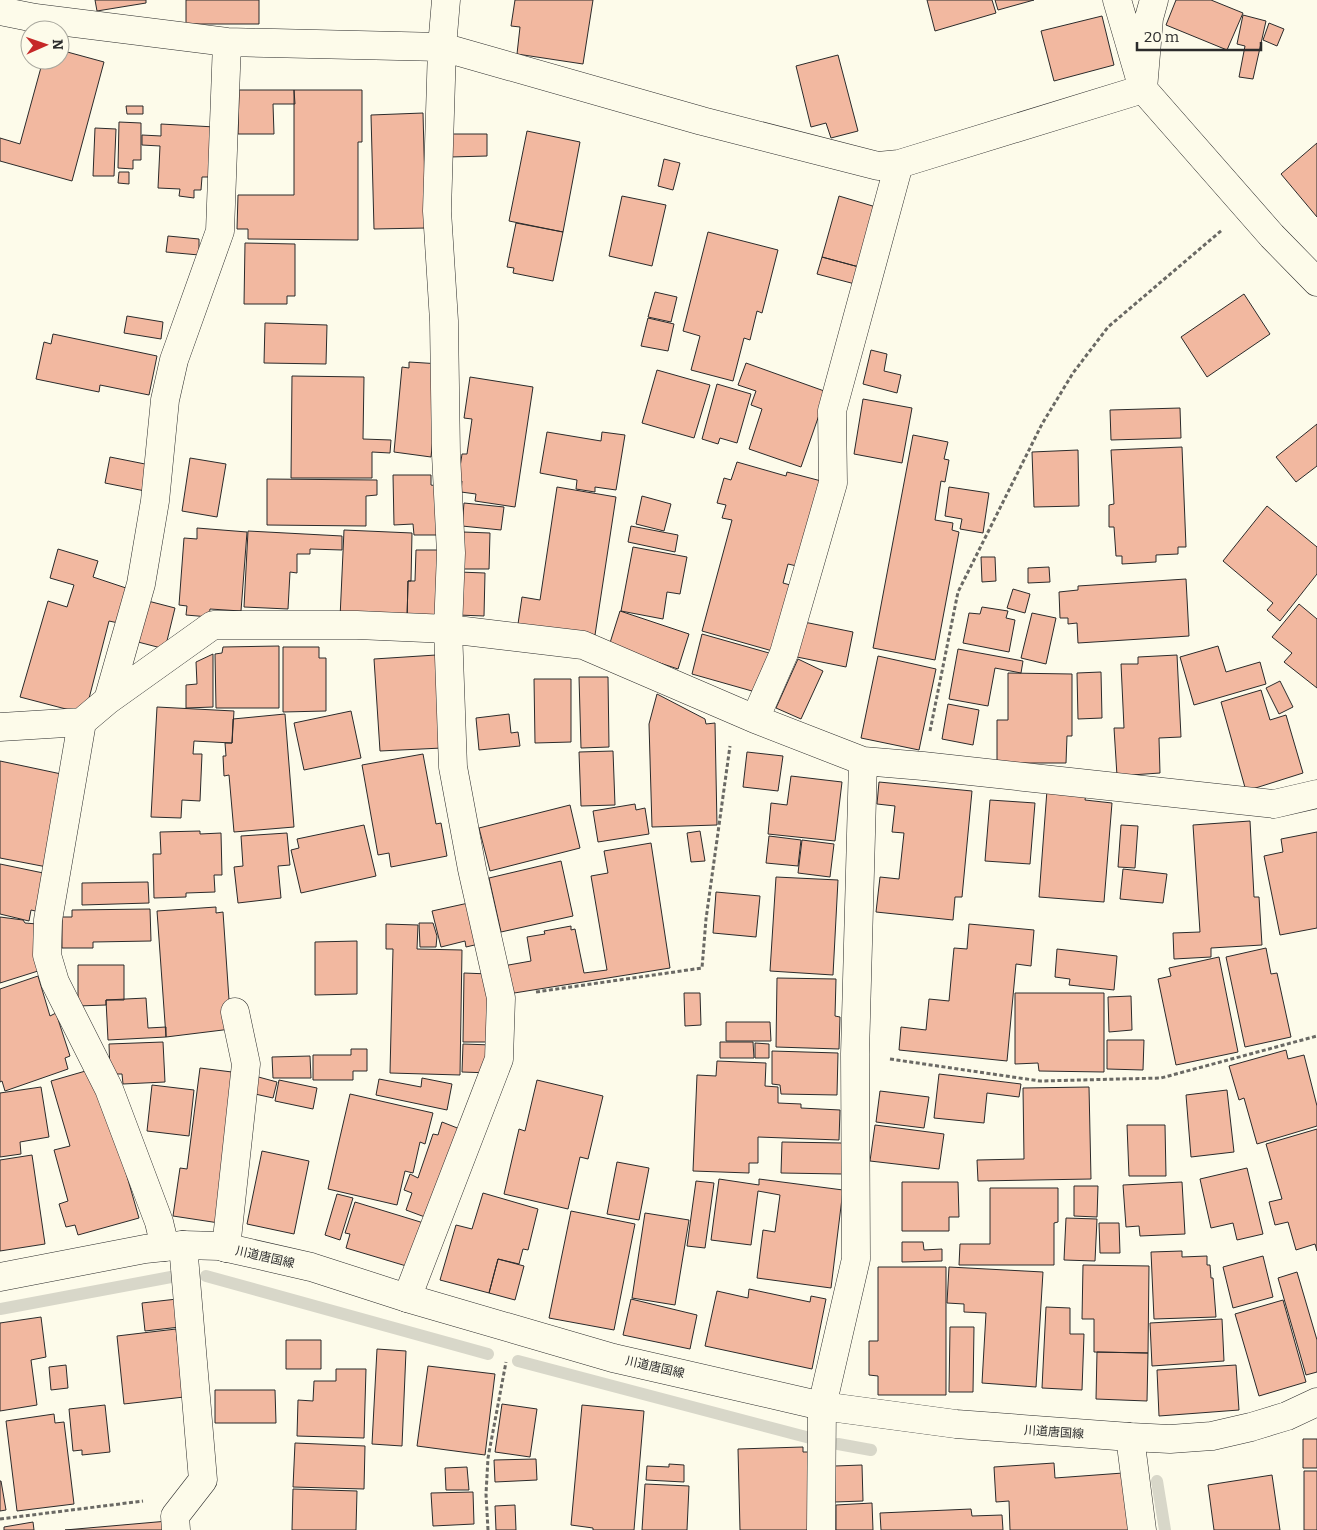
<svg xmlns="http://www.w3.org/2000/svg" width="1317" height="1530" font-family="Bitter,'Noto Sans JP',serif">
<rect width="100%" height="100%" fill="#fdfbea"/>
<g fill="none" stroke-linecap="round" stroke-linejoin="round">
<path stroke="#d8d7c9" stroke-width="12" d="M206 1276 488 1354
M0 1309 171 1277
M518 1361 810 1438
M838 1444 871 1450
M1157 1481 1165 1530"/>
</g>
<path fill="#f2b8a0" stroke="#2b2b2b" d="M95 0H146V3L97 11Z
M186 0H259V24H186Z
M515 0H593L583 64 517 54 520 27 511 26Z
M927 0H992L996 13 935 31Z
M995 0H1034L998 10Z
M1176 0H1211L1243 13 1227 50 1166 25Z
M1243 15 1266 21 1253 79 1239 77 1245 46 1237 44Z
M1102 16 1114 65 1054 81 1041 31Z
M1269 23 1284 29 1277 46 1263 40Z
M60 50 104 62 72 181 0 161V138L20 144 43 60H60Z
M838 55 858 131 831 138 826 123 811 127 796 66Z
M239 90H294L295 104H273L274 134H238Z
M294 90H362V142H358V240L248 239V229H237L238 195H294Z
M126 106H143V114H127Z
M423 113 426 228 374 229 371 115Z
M119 122 141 123V160H133V169L118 168Z
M161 124 215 127 212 177H202L201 190H194V198L179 196 180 189 158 188 160 146 142 145V135L161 136Z
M95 128 116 129 114 176H93Z
M527 131 580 142 563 232 509 221Z
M450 134H487V156L450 157Z
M1317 143V217L1281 174Z
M664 159 680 163 673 190 658 186Z
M119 172H129V184L118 183Z
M622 196 666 205 652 266 609 256Z
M839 196 876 207 859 267 822 257Z
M516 223 563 232 553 281 513 273 514 268 507 267Z
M708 232 778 250 762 313 757 311 750 340 744 338 733 381 691 370 700 336 683 331Z
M168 236 199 239V255L166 252Z
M245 243 295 244V296H287V304H244Z
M822 257 859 267 855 284 817 274Z
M655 292 677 297 671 322 648 317Z
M1244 294 1270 334 1207 377 1181 337Z
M127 316 163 322 161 339 124 333Z
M648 318 674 324 668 351 641 346Z
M265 323 327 325 326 364 264 363Z
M53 334 157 356 149 395 100 385 99 392 36 379 44 342 51 344Z
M871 350 887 354 884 371 901 375 897 393 863 384Z
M409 362 441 364 431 457 394 452 402 367 409 368Z
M746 363 827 392 801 467 749 449 762 409 751 405 756 391 738 385Z
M657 370 710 385 694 438 642 423Z
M292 376 364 377 363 439 391 440 390 453 372 452V478H291Z
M470 377 533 387 515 507 475 501 476 494 461 492 462 481H458L462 454H467L472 419 464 418Z
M717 384 751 394 737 443 720 438 718 444 702 439Z
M863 399 912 408 902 463 854 454Z
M1180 408 1181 438 1111 440 1110 410Z
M1317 424V466L1296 482 1276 457Z
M547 432 601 441 602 432 625 435 616 490 595 487V492L576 489 577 480 540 473Z
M913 435 948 442 944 459 949 460 945 482 941 481 935 520 953 523 952 530 959 532 935 660 873 648Z
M1182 447 1186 547H1178V554L1156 555V562L1122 564V556H1116L1114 527H1109V505L1114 504 1111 450Z
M1078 450 1079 506 1034 507 1032 452Z
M110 457 150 465 145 491 105 483Z
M190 458 226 464 217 517 182 511Z
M737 462 786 476 787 472 825 482 801 567 788 564 783 583 794 586 776 652 702 631 732 520 722 518 726 505 717 503 724 478 731 480Z
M393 475H431V485L437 486 438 535H414L413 524 394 525Z
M267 479 377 480V495L366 496V526L267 525Z
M557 487 616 497 595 635 518 624 522 597 540 600Z
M949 487 989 493 983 533 960 529 962 519 945 516Z
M642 496 671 504 664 531 636 524Z
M464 503 504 507 501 530 462 526Z
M1267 506 1317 547V574L1280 621 1267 610 1273 603 1223 561Z
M631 526 678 535 675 552 628 542Z
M197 528 247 532 241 611 210 609 209 617 186 615 187 606 179 605 184 538 197 539Z
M344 530 412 533 411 581H408L407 620 340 618Z
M248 531 342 536V550L310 549V554H297V573L290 572 288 609 244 607Z
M463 532 490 533 489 569H462Z
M633 547 687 557 680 594 667 592 663 619 621 611Z
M58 549 98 561 93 577 132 590 123 624 109 621 85 714 20 697 48 601 67 607 74 585 50 578Z
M416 550H441L439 621 407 620 408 581H415Z
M981 557H995L996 581 982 582Z
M1049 567 1050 582 1028 583V568Z
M459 572 485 573 484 616 458 615Z
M1186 579 1189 636 1078 643 1077 623 1068 624V618H1060L1059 592 1078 590V586Z
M1013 589 1030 594 1025 613 1007 608Z
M148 601 175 608 165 649 138 642Z
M1299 604 1317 619V688L1284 662 1292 653 1272 637Z
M982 607 1008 611 1006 618 1015 620 1009 652 963 643 969 613 980 614Z
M620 611 689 634 678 669 609 646Z
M1032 613 1056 618 1046 664 1021 658Z
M804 622 853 632 846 667 797 657Z
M702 634 769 653 759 693 692 674Z
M279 646V708H216L215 654 222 653 223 647Z
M1218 646 1226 672 1260 662 1266 684 1194 705 1180 657Z
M283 647H319V658H326V711L283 712Z
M958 649 1023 661 1021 673 995 668 988 706 949 699Z
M213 654V707L186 708V685L197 684 196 662Z
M436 655 442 748 380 751 374 659Z
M1177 655 1181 737 1159 738 1160 773 1117 776 1114 728H1124L1121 664H1138V657Z
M878 656 936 669 919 750 861 738Z
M798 659 823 671 801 719 776 708Z
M1101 672 1102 718 1078 719 1077 673Z
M1008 673 1072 674V736H1067L1066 763H997V720H1008Z
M579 677H608L609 747 581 748Z
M534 679H571V742L535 743Z
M1280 681 1293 707 1279 714 1266 688Z
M1261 690 1270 720 1286 715 1303 773 1246 791 1221 702Z
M657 694 705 719 706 724 715 723 717 825 652 827 649 724Z
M948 704 979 710 973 745 942 739Z
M157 707 234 711 232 743 194 741 193 754H202L200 801 182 800 181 818 151 817Z
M351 711 361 758 304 770 294 723Z
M285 714 294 827 234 832 229 775 224 776 223 756H226L225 743H232L233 719Z
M509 714 511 733 518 732 520 746 479 750 476 718Z
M613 751 615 805 581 806 579 752Z
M747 752 783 756 778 791 743 787Z
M423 754 436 824 441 823 447 856 391 867 389 853 378 855 362 765Z
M0 761 66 775 47 867 0 858Z
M791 776 842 782 835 841 768 834 771 803 787 805Z
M879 782 972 791 962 897H955L953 920 876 912 880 877 899 879 904 833 892 832 895 806 877 804Z
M1047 790 1086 793 1085 800 1112 803 1104 902 1039 897Z
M990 800 1035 803 1030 864 985 861Z
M635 804 636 810 645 808 649 834 598 842 593 811Z
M570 805 580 848 490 871 479 828Z
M1250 821 1254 897H1259L1262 945 1211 948V957L1174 959 1173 933 1200 932 1193 825Z
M364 825 376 876 301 893 291 850 299 848 297 839Z
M1121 825 1138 826 1135 868 1118 867Z
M200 831V834L221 833 222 875H214L215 892 186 893V897L154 898 153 854H161L160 832Z
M700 831 705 861 691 862 687 833Z
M1317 832V928L1280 935 1264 856 1283 852 1281 839Z
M287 833 290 865 278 866 281 898 238 903 234 867 243 866 241 836Z
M769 836 801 840 798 866 766 863Z
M802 840 834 844 830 877 798 873Z
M651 843 670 968 508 994 503 966 531 961 527 937 545 934 544 931 571 926V930L575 929 584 973 607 970 591 876 608 873 604 851Z
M561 861 573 916 501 932 489 878Z
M0 864 48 874 40 912 31 910 29 921 0 914Z
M1123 869 1167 874 1163 903 1120 899Z
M776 877 838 880 833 975 770 971Z
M148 882 149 903 82 905V883Z
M716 892 760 896 756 937 713 933Z
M473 902 483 943 466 947 465 941 441 947 432 911Z
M216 907V913L223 912 231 1029 166 1037 157 911Z
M150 909 151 941 93 942V948H62V917H72V910Z
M0 917 23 920 25 923 37 924 38 971 0 983Z
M419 923H433L437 936 436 947H420Z
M386 924 418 925 417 949 462 950 460 1075 390 1073 393 949H386Z
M969 924 1034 930 1031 966 1016 964 1007 1061 899 1050 901 1027 926 1030 929 999 949 1001 954 948 967 949Z
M357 941V994L315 995V942Z
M1266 948 1271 974 1277 973 1291 1037 1245 1047 1226 957Z
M1057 949 1117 956 1114 990 1069 985 1070 979 1055 977Z
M1219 957 1238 1052 1176 1065 1158 979 1171 976 1169 968Z
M78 965H124V1000H106V1005L78 1006Z
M464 973 489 974 494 1042H463Z
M38 976 50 1016 56 1013 70 1056 65 1058 68 1069 5 1091 2 1081 0 1082V989Z
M777 978 836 979 835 1016 840 1017 839 1049 776 1047Z
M684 993H700L701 1025 685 1026Z
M1015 993H1104V1072L1039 1071 1038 1063 1015 1064Z
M1131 996 1132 1030 1109 1032 1108 997Z
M146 998 148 1028 166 1027V1037L108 1040 106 1000Z
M726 1022H770L771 1041H726Z
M1107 1040H1144L1143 1070 1107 1069Z
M163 1042 165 1082 123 1084 122 1074H110L109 1044Z
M720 1042H753L754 1058H720Z
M755 1043 769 1044V1058H755Z
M463 1044 492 1045 491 1073 462 1072Z
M351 1049H367V1071H353V1080H313V1055H351Z
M1286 1050 1288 1059 1304 1055 1317 1106V1126L1257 1144 1244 1098 1239 1100 1229 1066Z
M772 1051 838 1053 837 1095 781 1094 780 1085 772 1084Z
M310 1056 311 1078H273L272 1057Z
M717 1061 766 1063 765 1086 778 1087V1103L801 1104V1108L840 1110 839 1140 758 1137V1163H749V1173L693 1171 697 1075 716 1076Z
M200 1068 240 1073 219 1223 173 1216 180 1168 187 1169Z
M89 1070 97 1095 103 1093 139 1218 78 1235 75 1225 66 1227 59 1204 68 1201 54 1150 70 1146 51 1081Z
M939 1074 1021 1084 1019 1097 987 1093 984 1123 934 1118Z
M251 1075 277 1082 273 1098 246 1092Z
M422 1078 452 1084 447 1110 376 1095 379 1079 421 1087Z
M279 1080 317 1088 313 1109 275 1101Z
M537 1080 603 1096 588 1159 580 1157 568 1209 504 1194 519 1129 525 1131Z
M152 1085 194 1090 189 1136 147 1131Z
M41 1087 49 1137 20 1142 21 1154 0 1157V1093Z
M1089 1087 1091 1179 978 1181 977 1160 1024 1159 1023 1088Z
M1227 1090 1234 1152 1191 1157 1186 1095Z
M880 1091 929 1097 924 1128 876 1122Z
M350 1094 433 1113 425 1144 420 1142 413 1173 405 1171 397 1205 328 1189Z
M442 1122 465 1131 433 1220 406 1210 412 1193 404 1190 410 1174 418 1178 433 1134 438 1135Z
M875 1125 944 1134 939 1169 870 1161Z
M1127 1125H1165L1166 1176H1129Z
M1317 1129V1251L1315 1244 1296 1250 1288 1222 1275 1225 1269 1202 1282 1199 1266 1144Z
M782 1142 842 1143V1174L781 1173Z
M262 1151 309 1161 294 1234 247 1224Z
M32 1155 45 1244 0 1251V1160Z
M617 1162 649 1168 639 1220 607 1214Z
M1247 1168 1263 1234 1237 1240 1233 1223 1211 1228 1200 1179Z
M719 1179 759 1185V1179L843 1190 831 1288 757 1278 763 1230 775 1232 780 1195 758 1191 751 1245 711 1240Z
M696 1181 714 1183 705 1248 687 1246Z
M902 1182H958L959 1217H949V1231H902Z
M1182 1182 1185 1234 1140 1236 1139 1226 1126 1227 1123 1185Z
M1074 1186H1098L1097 1217 1074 1216Z
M990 1188H1058V1222L1054 1223V1265H959L960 1244H990Z
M483 1193 538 1209 528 1250 523 1249 519 1264 498 1259 489 1293 440 1280 456 1225 472 1229Z
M337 1194 353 1198 340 1240 325 1235Z
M355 1202 427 1224 413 1268 346 1248 350 1234 345 1233Z
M571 1211 635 1224 614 1330 549 1318Z
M645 1213 689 1220 675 1305 632 1298Z
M1066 1218 1097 1219 1095 1261 1064 1260Z
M1099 1223H1119L1120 1253H1100Z
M902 1242H923L924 1250 942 1249V1261L902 1262Z
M1182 1251V1257L1207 1256V1265H1210L1211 1278H1213L1216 1317 1154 1319 1151 1252Z
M1263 1256 1273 1297 1233 1308 1223 1267Z
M498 1259 524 1266 515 1300 489 1293Z
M1083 1265 1149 1266 1148 1353 1094 1352V1319H1082Z
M878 1267H946V1395H878V1376L869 1375V1341H878Z
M949 1267 1043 1272 1036 1387 982 1383 986 1313 964 1312V1304L947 1303Z
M1297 1272 1317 1340V1372L1306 1375 1278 1278Z
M749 1289 810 1302 811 1296 826 1299 812 1369 705 1346 717 1291 748 1298Z
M177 1299 180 1327 145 1331 142 1303Z
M631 1299 697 1315 690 1349 623 1335Z
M1283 1300 1306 1382 1259 1396 1235 1314Z
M1046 1307 1070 1308V1334H1084L1082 1390 1042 1388Z
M41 1317 46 1357 31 1360 37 1405 0 1411V1323Z
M1222 1319 1224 1361 1152 1366 1150 1323Z
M950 1327H974L973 1392H949Z
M176 1329 184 1397 124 1404 117 1336Z
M286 1340H321V1369H286Z
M377 1349 406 1351 402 1446 372 1444Z
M1097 1352 1148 1353 1147 1401 1096 1399Z
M66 1365 68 1388 51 1390 49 1367Z
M1236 1365 1239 1410 1159 1416 1157 1370Z
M428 1366 495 1374 485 1455 417 1446Z
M336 1369H366L364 1438 297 1436 298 1400 313 1401 314 1381H336Z
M215 1390H275L276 1423H215Z
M502 1404 537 1409 530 1457 495 1452Z
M105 1405 110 1452 82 1455V1450L73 1451 69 1409Z
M582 1405 644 1411 634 1530H593V1528L571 1525Z
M54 1414 55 1423 64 1422 74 1504 17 1511 6 1421Z
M1303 1439H1317V1468H1303Z
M295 1443 365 1446 364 1489 293 1487Z
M803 1447V1452H809L811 1530H740L738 1449Z
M536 1459 537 1480 495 1482 494 1460Z
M1054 1463 1055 1478 1123 1473 1131 1530H1010L1009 1501 996 1502 994 1467Z
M669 1464 684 1465V1482L646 1480 647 1466 669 1467Z
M862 1465 863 1501 835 1502V1466Z
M467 1467 469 1490H446L445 1468Z
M1304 1471H1317V1530H1304Z
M1272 1475 1280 1530H1214L1208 1485Z
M0 1481H1L6 1510 0 1511Z
M645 1484 689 1486 687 1530H642Z
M293 1489 357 1491 356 1530H292Z
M473 1492 474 1524 433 1526 431 1493Z
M872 1503 873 1530H836V1505Z
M515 1505 516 1530H496L495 1506Z
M971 1509 972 1516 1002 1515 1003 1530H881L880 1513Z
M168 1521V1530H65Z
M33 1522 34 1530H4V1527Z"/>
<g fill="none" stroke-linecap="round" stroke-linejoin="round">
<g stroke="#2b2b2b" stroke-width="29">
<path id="minor" d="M1117 0 1143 89 1272 236 1317 282
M0 11 35 18 227 42 442 47 446 0
M108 700 141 584 155 501 165 400 174 360 220 231 227 42
M755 719 784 653 833 483 832 411 899 164
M82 722 48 920 47 955 55 982 109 1089 159 1222 165 1247
M0 727 82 722 108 700 213 625H357L448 629 583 645 755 719 863 761
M226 1248 246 1064 235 1012
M407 1298 499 1059 501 998 472 869 453 767 448 629 451 553 446 454 444 321 437 211 442 47 702 121 878 166 899 164 1143 89 1149 18 1154 0
M1130 1437 1142 1530
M176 1530 175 1516 203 1480 183 1245
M821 1530 822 1406 856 1259 855 1054 863 761 923 766 1274 804 1317 794"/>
</g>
<g stroke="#2b2b2b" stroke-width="29">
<path id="major" d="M0 1277 145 1249 183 1245 219 1246 311 1267 407 1298 613 1358 822 1406 956 1424 1130 1437 1170 1439 1212 1436 1251 1427 1287 1416 1317 1402"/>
</g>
<path stroke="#6a6964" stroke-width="3" stroke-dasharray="4 2.5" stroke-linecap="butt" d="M930 731 958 592 1042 424 1073 373 1108 327 1222 230
M536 992 702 968 706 919 730 746
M890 1059 1040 1081 1161 1078 1317 1036
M0 1519 143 1501
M488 1530 486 1494 488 1458 506 1362"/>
<use href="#minor" stroke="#fdfbea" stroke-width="28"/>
<use href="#major" stroke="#fdfbea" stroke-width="28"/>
</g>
<g text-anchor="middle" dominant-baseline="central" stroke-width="4" stroke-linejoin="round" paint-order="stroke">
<g font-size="12" fill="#2b2b2b" stroke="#fdfbea">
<text transform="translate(265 1257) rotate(13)">川道唐国線</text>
<text transform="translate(655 1367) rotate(13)">川道唐国線</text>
<text transform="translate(1054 1432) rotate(4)">川道唐国線</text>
</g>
</g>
<g transform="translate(45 45) rotate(88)"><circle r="24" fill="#fdfbea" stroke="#a9a89e"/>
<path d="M0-4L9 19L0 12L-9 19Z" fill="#c62828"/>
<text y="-8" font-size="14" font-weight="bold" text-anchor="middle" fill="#2b2b2b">N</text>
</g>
<path d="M1137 42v8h124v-8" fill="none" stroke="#2b2b2b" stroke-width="2.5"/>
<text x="1144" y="42" font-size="15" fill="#2b2b2b" stroke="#fdfbea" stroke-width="4" paint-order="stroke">20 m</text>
</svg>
